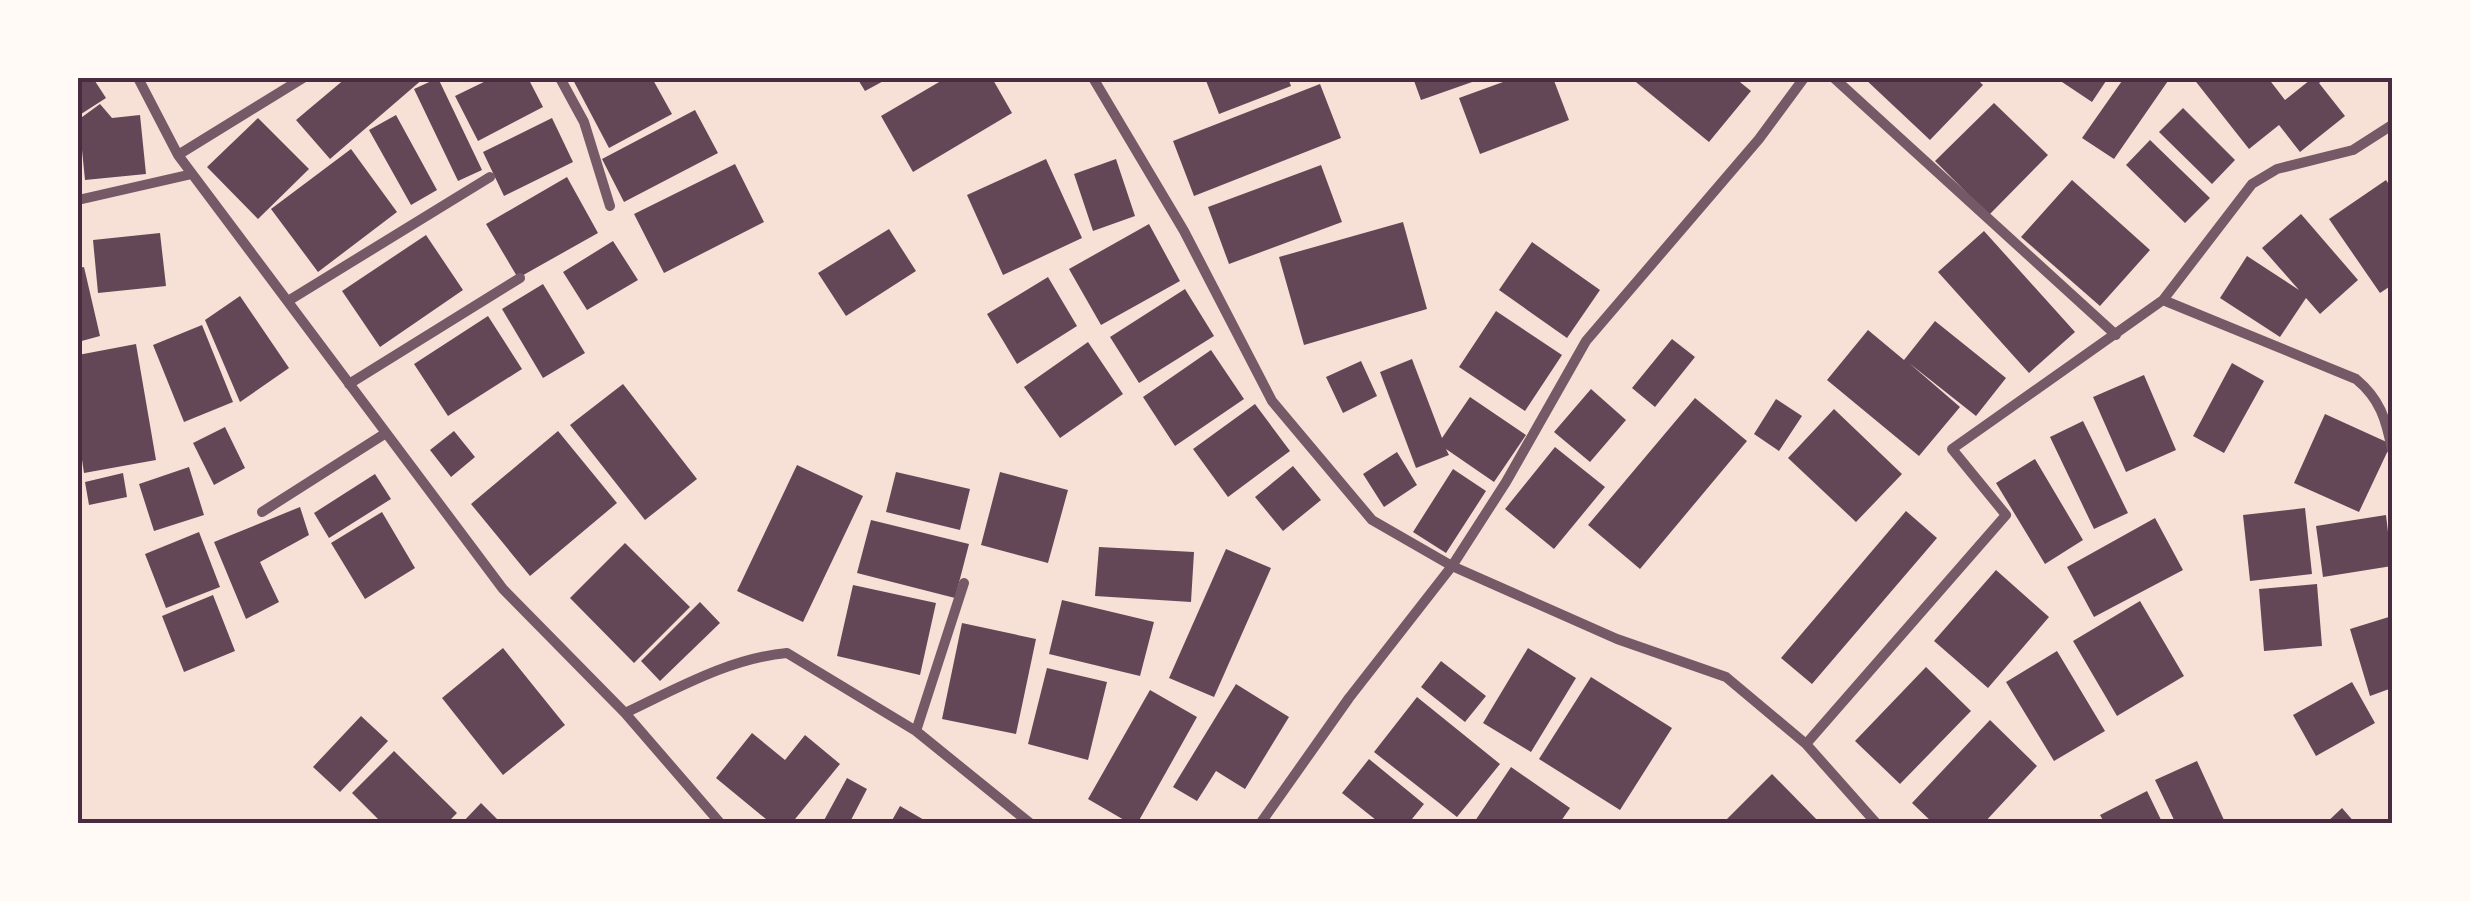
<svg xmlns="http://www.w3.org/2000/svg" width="2470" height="901" font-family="'Crimson Pro',serif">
<rect width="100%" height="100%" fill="#f7e1d7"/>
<path fill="#644757" d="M78 78H93L106 98 78 116Z
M346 78H424L330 159 296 120Z
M438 78 482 170 458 181 414 89Z
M492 78H528L543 107 478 141 455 96Z
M572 78H652L672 114 609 148Z
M857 78H889L865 91Z
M946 78H992L1012 113 913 172 881 116Z
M1205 78H1288L1291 86 1219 114Z
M1413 78H1474L1475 81 1421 100Z
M1514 78H1553L1569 120 1480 154 1459 98Z
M1631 78H1735L1751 91 1709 142Z
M1864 78H1976L1983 85 1930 140Z
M2056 78H2108L2092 102Z
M2124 78H2170L2114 159 2082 138Z
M2193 78H2268L2285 100 2310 80 2307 78H2326L2319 83 2345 116 2300 152 2279 125 2249 149Z
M1320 84 1341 138 1194 196 1173 141Z
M1994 103 2048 155 1989 215 1935 161Z
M100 104 112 118 140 115 146 174 85 180 82 150 78 154V120Z
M2183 108 2235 160 2212 184 2159 132Z
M695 110 718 153 624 202 602 159Z
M396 115 437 190 411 205 369 130Z
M258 118 309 169 258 219 207 167Z
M552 118 573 162 504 196 483 152Z
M2150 140 2210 198 2185 223 2126 165Z
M351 149 397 212 318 272 271 209Z
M1046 159 1082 238 1003 275 967 195Z
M1116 159 1135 216 1093 231 1074 174Z
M735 164 764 222 664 273 634 214Z
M1321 165 1342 222 1229 264 1208 207Z
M567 177 598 233 518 278 486 224Z
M2072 180 2150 250 2100 306 2021 237Z
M2386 180 2392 189V285L2380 293 2329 219Z
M2301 214 2358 280 2320 314 2306 298 2280 337 2220 298 2247 256 2299 290 2262 248Z
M1403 222 1427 309 1304 345 1279 257Z
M1149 224 1180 281 1101 325 1069 269Z
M889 229 916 271 846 316 818 273Z
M1984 231 2075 332 2029 373 1938 272Z
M160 233 166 286 98 293 93 240Z
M426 235 463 290 380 347 342 291Z
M613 241 638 280 587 310 563 272Z
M1532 242 1600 290 1567 338 1499 290Z
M84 267 100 336 78 342V268Z
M1048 277 1077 326 1017 364 987 314Z
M543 284 585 353 543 378 502 309Z
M1185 289 1214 336 1139 383 1110 337Z
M240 296 289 368 240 402 205 320Z
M1496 311 1562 355 1525 411 1459 367Z
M488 316 522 369 448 416 414 364Z
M1935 321 2006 378 1976 416 1909 363 1960 407 1919 456 1827 380 1868 330 1904 360Z
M202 325 233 402 184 422 153 345Z
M1672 339 1695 357 1655 407 1632 388Z
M1088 342 1123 394 1060 438 1024 387Z
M136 344 156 460 84 473 78 433V355Z
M1211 350 1244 399 1175 446 1143 397Z
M1412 359 1442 438 1470 397 1526 435 1494 482 1446 449 1449 455 1416 468 1380 372Z
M1361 361 1377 396 1343 413 1326 377Z
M2232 363 2264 381 2224 453 2193 436Z
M2144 375 2176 450 2126 472 2093 397Z
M623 384 697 479 645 520 570 425Z
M1591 389 1626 420 1590 462 1554 432Z
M1695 398 1747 441 1640 569 1588 525Z
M1776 399 1802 416 1779 451 1754 434Z
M1255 404 1290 451 1228 497 1193 449Z
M1834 409 1902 474 1856 522 1788 458Z
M2325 414 2391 444 2359 512 2294 483Z
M2083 421 2128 513 2094 529 2050 437Z
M225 427 245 468 214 485 193 443Z
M454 431 475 457 451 477 430 450Z
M558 431 617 503 530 576 471 504Z
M1555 447 1605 487 1554 549 1505 509Z
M1397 452 1417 485 1384 507 1363 474Z
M2035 459 2083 540 2045 564 1996 483Z
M797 465 863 496 803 622 737 591Z
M1293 466 1321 500 1283 531 1255 497Z
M189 467 204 515 154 531 139 484Z
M1453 469 1486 491 1446 553 1413 532Z
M896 472 970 489 960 530 886 512Z
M1000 472 1068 490 1048 563 981 545Z
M123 473 127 497 89 505 85 482Z
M375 474 391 499 329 538 314 513Z
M300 507 309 535 260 562 279 602 246 619 214 542Z
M2305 508 2312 574 2250 581 2243 515Z
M1906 511 1937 538 1812 684 1781 658Z
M382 512 415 568 365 599 331 543Z
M2386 515 2392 566 2323 577 2316 526Z
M2155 518 2183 570 2094 617 2067 567Z
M871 520 969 544 955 598 857 573Z
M199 532 220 587 166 608 145 554Z
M625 543 690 607 634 663 570 598Z
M1099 547 1194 552 1191 602 1095 596Z
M1226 549 1271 568 1214 697 1169 678Z
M1996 570 2049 617 1988 688 1934 641Z
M2317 584 2322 646 2264 651 2259 589Z
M853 585 936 603 920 675 837 656Z
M213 595 235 651 184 672 162 616Z
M1062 600 1154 622 1140 676 1049 654Z
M2140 601 2184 676 2117 716 2073 641Z
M700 602 720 623 660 681 641 661Z
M2392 616V688L2370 696 2350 629Z
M962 623 1036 639 1016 734 942 719Z
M503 648 565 725 503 775 442 698Z
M1528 648 1576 678 1531 752 1483 723Z
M2057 651 2105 731 2054 761 2006 682Z
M1441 661 1486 696 1465 722 1421 687Z
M1926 667 1971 711 1900 784 1855 741Z
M1047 668 1107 682 1088 760 1028 744Z
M1591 677 1672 728 1620 810 1539 759Z
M2352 682 2375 723 2316 756 2293 715Z
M1236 684 1289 717 1245 789 1216 771 1197 801 1173 787Z
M1150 690 1197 717 1137 824H1131L1088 799Z
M1417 697 1500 764 1457 817 1374 752Z
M361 716 388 741 340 792 313 767Z
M1990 720 2037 766 1983 824H1934L1912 803Z
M752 733 785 760 805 735 840 764 791 824H772L716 778Z
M394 751 457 813 446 824H383L352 793Z
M1369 759 1424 804 1408 824H1381L1342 793Z
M2197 761 2224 820 2176 824 2155 780Z
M1511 767 1570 808 1559 824H1473Z
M1772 774 1821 824H1722Z
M847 778 867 789 851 820 854 824H822Z
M2147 791 2163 824H2105L2100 815Z
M481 803 502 824H461Z
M900 806 931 824H890Z
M2342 808 2356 824H2325Z"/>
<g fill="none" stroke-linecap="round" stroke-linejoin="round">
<path stroke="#755966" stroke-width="10" d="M138 78 178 155 503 589 625 713C676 689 730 658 787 653L916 731 1031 824
M560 78 584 122 610 206
M1093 78 1184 231 1272 401 1372 520 1452 566 1617 639 1726 677 1806 744 1877 824
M1834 78 2116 335
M178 155 303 78
M78 200 192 174
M2163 300 2356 379C2380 399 2386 419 2392 450
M288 301 490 177
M349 384 520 278
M262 512 386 433
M625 713 721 824
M916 731 964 583
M1806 744 2006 515 1952 449 2163 300 2252 184 2277 169 2353 150 2392 125
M1260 824 1349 698 1452 566 1506 482 1586 341 1759 139 1804 78"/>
</g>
<rect width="2470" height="901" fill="none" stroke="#fffaf5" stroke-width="160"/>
<rect x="80" y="80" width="2310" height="741" fill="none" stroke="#4a2c40" stroke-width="4"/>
</svg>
